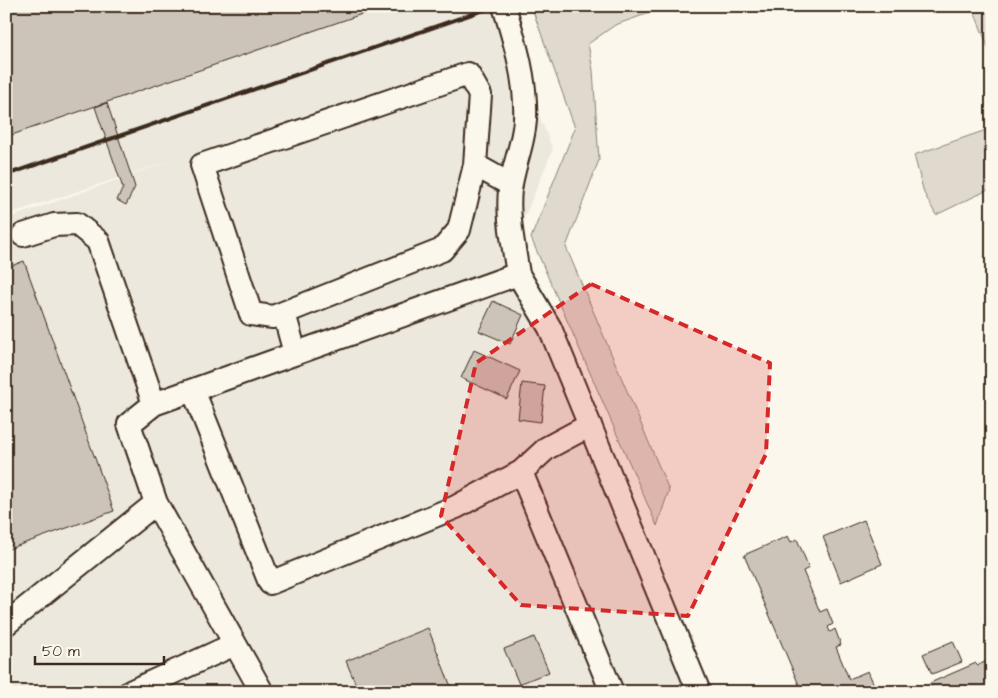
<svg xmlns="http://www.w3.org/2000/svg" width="998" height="698" font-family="'Architects Daughter',sans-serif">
<rect width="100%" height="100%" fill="#fbf7ec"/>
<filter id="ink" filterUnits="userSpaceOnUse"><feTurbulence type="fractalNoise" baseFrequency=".02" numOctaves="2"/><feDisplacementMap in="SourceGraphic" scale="10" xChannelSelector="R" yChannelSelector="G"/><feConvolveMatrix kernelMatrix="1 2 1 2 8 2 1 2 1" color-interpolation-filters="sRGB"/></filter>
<g filter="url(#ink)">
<path fill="#ede8dd" d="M384 6H493L553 149 507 259 694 692H6V219L173 160 6 215V134Z"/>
<path fill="#dfd9ce" stroke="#8d8276" d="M547 6H669L615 25 588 44 593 70 599 160 566 247 669 490 657 526 531 238 575 128 533 11Z
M972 6H992V57Z
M992 128V188L936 215 924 193 914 155Z"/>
<path fill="#ccc4b9" stroke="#3b2a1e" d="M6 6H385L6 137Z
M107 103 135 187 126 205 117 200 123 188 95 107Z
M24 261 114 511 6 550V268Z
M493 301 523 315 510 344 479 331Z
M474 350 520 371 507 399 461 378Z
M522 383 545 386 541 422 518 419Z
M864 520 882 564 841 582 823 537Z
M788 536 791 542 797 539 809 568 803 571 820 612 827 609 833 624 828 627 830 632 835 629 841 645 836 647 849 679 868 671 877 692H802L744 555Z
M428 628 453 692H359L346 661Z
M534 637 549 672 519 684 504 649Z
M953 641 962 662 932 674 923 654Z
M992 659V692H934L930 683 976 663 978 665Z"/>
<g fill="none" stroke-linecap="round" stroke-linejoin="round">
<g stroke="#3b2a1e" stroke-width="26">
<path id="minor" d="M504 6C515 42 527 81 525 119 524 143 513 166 510 190 507 218 514 247 518 274
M475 165 459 230 442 250 273 317 251 314 202 165 468 74 480 95 475 165 511 185
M23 235 54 225 77 224 98 241 154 404
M284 313 295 353
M193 390 270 583 456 507 521 472
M590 425 547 448 521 472 612 692
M6 624 156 503
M130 692 235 644
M262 692 156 503 129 424 154 404 518 274 550 328 699 692"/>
</g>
<use href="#minor" stroke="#fbf7ec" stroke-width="22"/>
<path stroke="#3b2a1e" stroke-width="4" d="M6 175 495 6"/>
</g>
</g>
<path fill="#d62828" fill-opacity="0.2" stroke="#d62828" stroke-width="4" stroke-dasharray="10 6" stroke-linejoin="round" d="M591 284 770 363 766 454 688 616 521 605 441 516 476 363Z"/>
<rect width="998" height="698" fill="none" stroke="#fbf7ec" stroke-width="25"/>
<rect x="12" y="12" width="973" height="673" fill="none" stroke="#3b2a1e" stroke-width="2" filter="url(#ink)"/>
<path d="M35 656v8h129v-8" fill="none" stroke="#3b2a1e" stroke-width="2.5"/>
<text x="42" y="656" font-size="15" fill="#3b2a1e" stroke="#fbf7ec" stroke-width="4" paint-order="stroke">50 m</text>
</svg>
